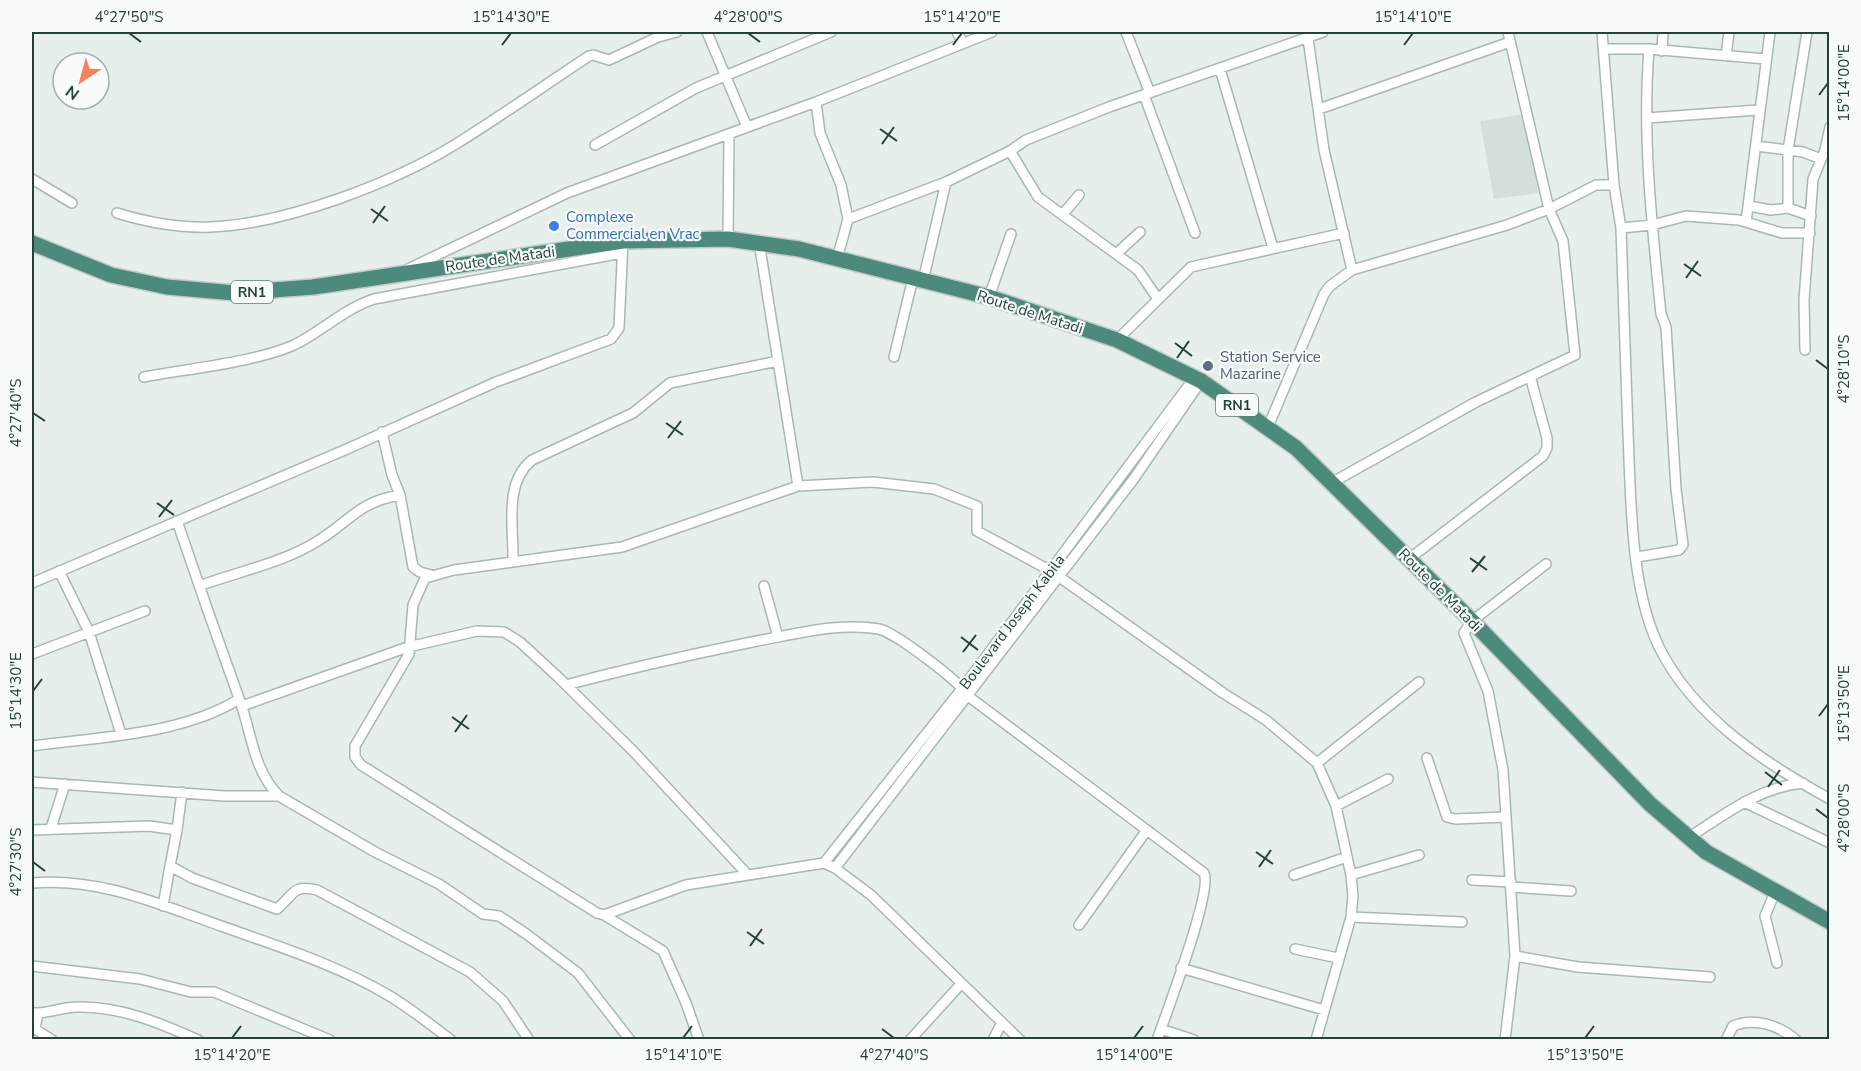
<svg xmlns="http://www.w3.org/2000/svg" width="1861" height="1071" font-family="'Nunito Sans',sans-serif">
<rect width="100%" height="100%" fill="#e6efeb"/>
<path fill="#d4dfda" d="M1526 114 1538 193 1494 199 1480 121Z"/>
<g fill="none" stroke-linecap="round" stroke-linejoin="round">
<g stroke="#a8b8b2" stroke-width="12">
<path id="minor" d="M707 32 747 127
M957 32 963 43
M1126 32 1150 93
M1602 32 1614 185 1621 228C1623 297 1626 365 1628 433 1631 499 1630 587 1659 647 1693 716 1764 763 1830 799
M1604 49H1649L1766 59
M1662 51 1663 32
M1726 56 1729 32
M1220 69 1273 248
M1144 95 1195 233
M816 102 820 133 841 185 848 219 837 259
M1319 109 1510 42
M1647 118 1758 110
M595 145 696 88 831 32
M1756 146 1803 152 1821 159
M1010 151 1038 197 1138 270 1158 299
M32 179 72 203
M1749 206 1771 210 1788 208 1811 216
M1788 208V150L1807 32
M117 213C146 222 181 228 211 227 286 224 393 183 456 144 501 116 545 85 589 56L593 55 609 60 658 37 677 32
M1063 214 1079 195
M848 219 946 182 1010 151 1026 140 1109 107 1323 32
M1746 222 1770 32
M1621 228 1652 225 1686 216 1739 220 1782 233H1810
M728 239 729 134
M759 242 798 486
M1116 254 1140 232
M408 269 567 193 816 102 992 32
M1352 270 1507 225 1549 209 1596 185H1614
M923 281 946 182
M989 297 1011 234
M1117 340 1191 267 1344 233
M1805 350 1804 300 1813 179 1825 150 1830 127
M894 357 913 278
M144 377C186 369 256 362 294 345 322 331 344 309 374 299L622 253
M1268 427 1324 294 1330 286 1352 270 1324 150 1307 32
M382 432 392 475 400 495
M1333 482 1476 402 1575 355 1563 241 1549 209 1508 32
M177 521C198 583 219 643 241 704 252 736 254 771 279 796L375 852 439 884 483 914 499 916 525 933 578 973 630 1040
M1637 557 1679 550 1683 545 1676 489 1666 327 1661 314C1652 226 1642 138 1649 49
M1409 559 1543 456 1547 448V438L1530 376
M513 562C514 529 503 483 532 460L633 413 670 383 778 361
M59 571 89 632 121 734
M32 583 347 449 496 382 611 339 619 328 623 241
M199 586C237 572 282 563 316 542 350 522 357 502 400 495L413 567 420 572 431 575
M764 586 778 637
M32 654 145 611
M566 685C630 668 693 654 757 641 796 634 839 622 879 629 894 632 961 682 968 696L1204 873C1213 891 1166 1014 1157 1040
M242 706 408 647 477 631 504 632 520 642 558 677 634 752 747 874
M32 746C97 737 182 735 239 699
M1427 758 1447 817 1455 819 1506 817
M1317 763 1419 682
M32 782 224 796H279
M1744 802 1830 843
M1336 806 1388 779
M51 828 65 784
M32 830 149 826 177 830 170 866 192 878 277 909C294 895 292 884 317 890L470 972 503 1001 529 1040
M177 830 182 792
M1688 838C1724 815 1759 787 1803 783
M824 863 964 686 1195 377
M835 868 1133 480 1201 381
M1294 875 1347 857
M1351 875 1419 855
M1472 880 1511 882
M32 883C100 877 161 905 224 927 280 947 337 965 388 995 410 1008 431 1025 451 1040
M1511 887 1571 891
M1775 892 1765 916 1777 963
M163 906 170 866
M604 915 663 951 686 1003 699 1040
M1351 917 1462 922
M1079 925 1147 830
M1295 949 1338 958
M1515 956 1578 967 1710 977
M32 966 140 979 191 992H214L330 1040
M1181 968 1324 1010
M32 1013C47 1014 62 1007 77 1007 120 1006 160 1023 198 1040
M38 1013 35 1029 52 1040
M1161 1029 1194 1040
M910 1040 961 984
M993 1040 1002 1022
M1020 1040 871 895 835 868 824 863 686 885 604 915 597 913 361 765 355 757V746L409 654 413 605 425 578 454 570 622 547 798 486 873 482 934 489 977 506V531L1051 571 1223 693 1266 720 1317 763 1336 806 1351 875 1353 896 1351 917 1316 1040
M1505 1040 1515 956 1503 770 1488 691 1464 633 1472 621 1546 564
M1726 1040 1733 1026C1754 1017 1779 1025 1796 1040"/>
</g>
<g stroke="#c2cac8" stroke-width="18">
<path id="trunk" d="M32 243 111 275 167 287 235 293 313 287 623 241 728 239 799 249 989 297 1117 340 1201 381 1296 448 1472 621 1650 804 1706 852 1830 922"/>
</g>
<use href="#minor" stroke="#fff" stroke-width="9"/>
<use href="#trunk" stroke="#4c8a7c" stroke-width="15"/>
</g>
<path fill="none" stroke="#24423a" stroke-width="2" d="M129 33 141 42M748 33 760 42M502 45 511 33M953 45 962 33M1404 45 1413 33M1819 95 1828 83M880 129 897 141M882 144 894 127M371 209 388 221M373 223 385 206M1684 264 1701 276M1686 278 1698 261M1175 343 1192 356M1177 358 1189 341M1816 360 1828 369M33 413 45 421M666 423 683 435M668 438 681 421M157 503 174 515M159 517 172 500M1470 558 1487 570M1472 572 1485 556M961 637 978 650M963 652 976 635M33 691 42 679M1819 716 1828 704M452 717 469 729M455 732 467 715M1765 772 1782 785M1768 787 1780 770M1816 809 1828 818M1256 852 1273 864M33 862 45 871M1259 867 1271 850M747 932 764 944M750 946 762 929M882 1029 894 1038M232 1038 241 1026M683 1038 692 1026M1134 1038 1143 1026M1585 1038 1594 1026"/>
<circle fill="#3f7fe0" stroke="#f7fbf9" stroke-width="2" cx="554" cy="226" r="6"/>
<circle fill="#5c6f8a" stroke="#f7fbf9" stroke-width="2" cx="1208" cy="366" r="6"/>
<g text-anchor="middle" dominant-baseline="central" stroke-width="4.5" stroke-linejoin="round" paint-order="stroke">
<g fill="#f7fbf9" stroke="#637a73" stroke-width="1.5">
<rect x="231" y="281" width="42" height="22" rx="4.5"/>
<rect x="1216" y="394" width="42" height="22" rx="4.5"/>
</g>
<g font-size="14" font-weight="bold" fill="#24423a">
<text x="252" y="292">RN1</text>
<text x="1237" y="405">RN1</text>
</g>
<g font-size="15" fill="#366cbe" stroke="#f7fbf9" text-anchor="start">
<text x="566" y="217">Complexe<tspan x="566" dy="17">Commercial en Vrac</tspan></text>
</g>
<g font-size="15" fill="#24423a" stroke="#f7fbf9">
<text transform="translate(500 259) rotate(-8)">Route de Matadi</text>
<text transform="translate(1030 312) rotate(18)">Route de Matadi</text>
<text transform="translate(1440 590) rotate(45)">Route de Matadi</text>
<text transform="translate(1012 622) rotate(-53)">Boulevard Joseph Kabila</text>
</g>
<g font-size="15" fill="#4e5e75" stroke="#f7fbf9" text-anchor="start">
<text x="1220" y="357">Station Service<tspan x="1220" dy="17">Mazarine</tspan></text>
</g>
</g>
<rect width="1861" height="1071" fill="none" stroke="#f7fbf9" stroke-width="66"/>
<g transform="translate(81 81) rotate(216)"><circle r="28" fill="#f7fbf9" stroke="#a3b1ad" stroke-width="1.5"/>
<path d="M0-4.5L10 22L0 15L-10 22Z" fill="#f4845f"/>
<text y="-9" font-size="16" font-weight="bold" text-anchor="middle" fill="#24423a">N</text>
</g>
<rect x="33" y="33" width="1795" height="1005" fill="none" stroke="#24423a" stroke-width="2"/>
<g font-size="15" text-anchor="middle" fill="#24423a">
<text x="129" y="22">4°27'50"S</text>
<text x="511" y="22">15°14'30"E</text>
<text x="748" y="22">4°28'00"S</text>
<text x="962" y="22">15°14'20"E</text>
<text x="1413" y="22">15°14'10"E</text>
<text transform="translate(1844 83) rotate(-90)" y="5">15°14'00"E</text>
<text transform="translate(1844 369) rotate(-90)" y="5">4°28'10"S</text>
<text transform="translate(16 413) rotate(-90)" y="5">4°27'40"S</text>
<text transform="translate(16 691) rotate(-90)" y="5">15°14'30"E</text>
<text transform="translate(1844 704) rotate(-90)" y="5">15°13'50"E</text>
<text transform="translate(1844 818) rotate(-90)" y="5">4°28'00"S</text>
<text transform="translate(16 862) rotate(-90)" y="5">4°27'30"S</text>
<text x="232" y="1060">15°14'20"E</text>
<text x="683" y="1060">15°14'10"E</text>
<text x="894" y="1060">4°27'40"S</text>
<text x="1134" y="1060">15°14'00"E</text>
<text x="1585" y="1060">15°13'50"E</text>
</g>
</svg>
